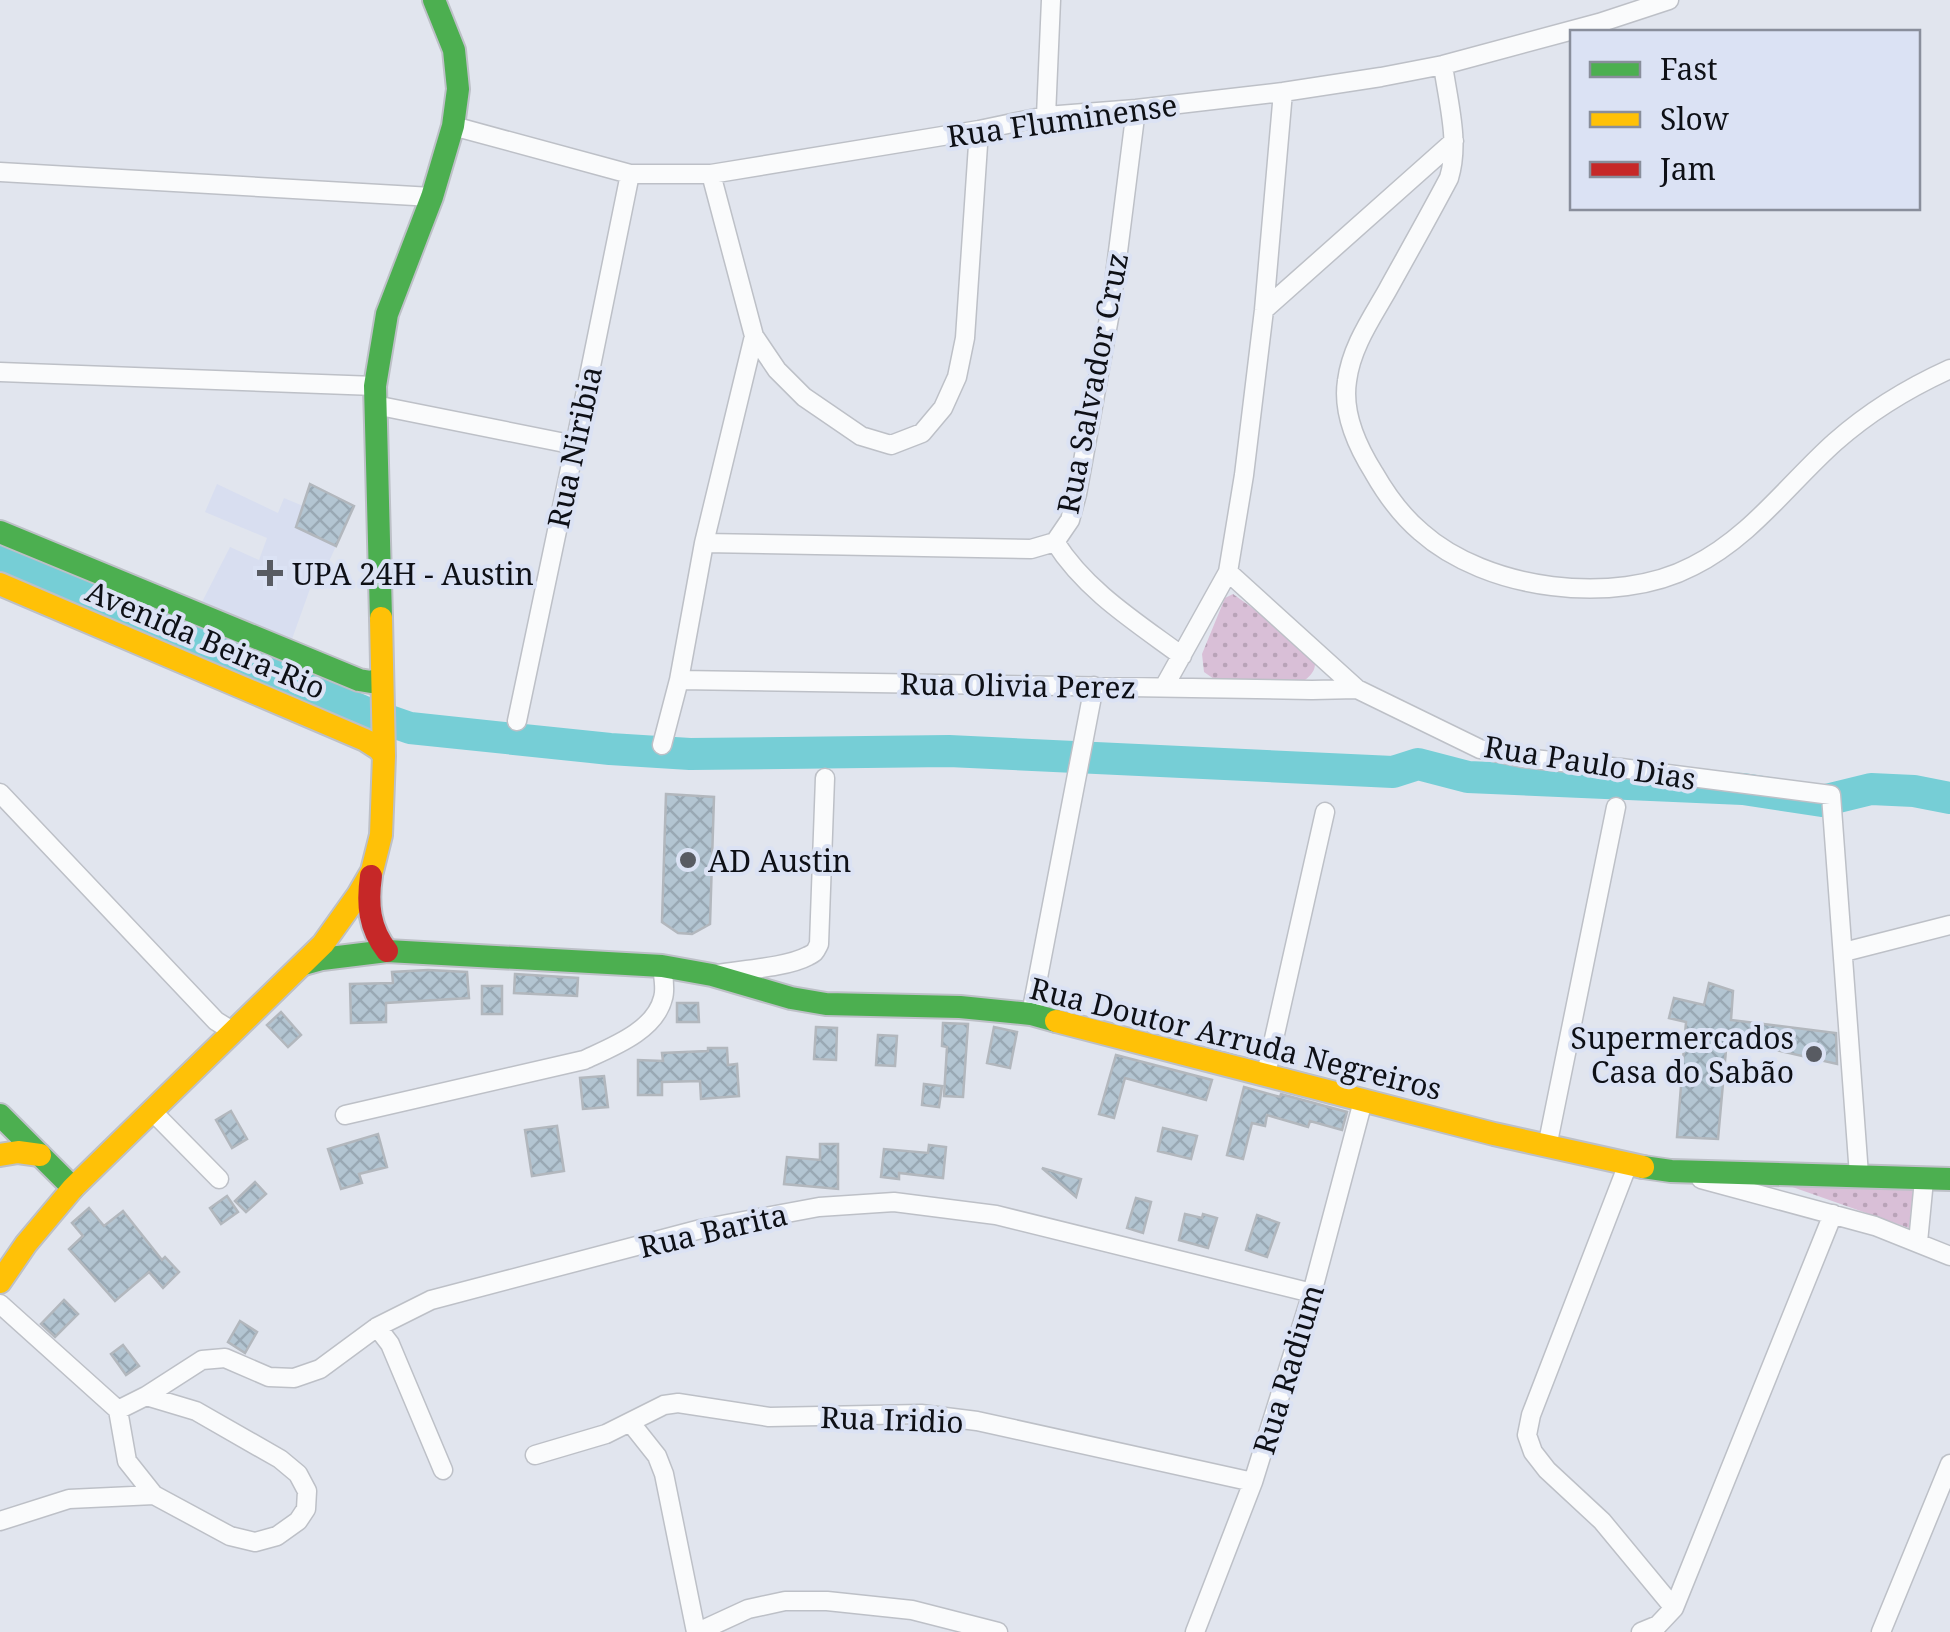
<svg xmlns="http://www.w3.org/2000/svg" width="1950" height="1632" font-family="'Noto Serif',serif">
<defs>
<pattern id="park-dots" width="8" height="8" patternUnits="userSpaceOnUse" patternTransform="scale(2.5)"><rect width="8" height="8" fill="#d9bfd7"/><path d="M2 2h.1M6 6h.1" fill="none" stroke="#b9a3b8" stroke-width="1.8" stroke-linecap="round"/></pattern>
<pattern id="building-cross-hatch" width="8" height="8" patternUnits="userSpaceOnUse" patternTransform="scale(2.5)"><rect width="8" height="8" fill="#b3c5d2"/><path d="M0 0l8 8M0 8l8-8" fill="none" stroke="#99a8b4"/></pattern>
</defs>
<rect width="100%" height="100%" fill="#e1e5ee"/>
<path fill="#d8def0" d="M217 484 278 513 284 498 303 506 297 527 336 546 317 588 311 586 292 639 202 602 230 547 259 560 267 538 205 512Z"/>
<path fill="url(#park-dots)" d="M1233 594 1311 650C1317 664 1317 670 1305 680L1214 679 1204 672 1202 654 1225 598Z
M1781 1183 1913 1190 1909 1228Z"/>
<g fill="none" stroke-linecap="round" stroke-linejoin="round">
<path stroke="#76ced6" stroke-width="32" d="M0 557 138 613 364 712 410 728 610 749 690 754 949 751 1393 772 1418 764 1468 777 1743 789 1822 801 1871 789 1914 791 1950 798"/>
</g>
<path fill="url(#building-cross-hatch)" stroke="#b2b7bd" stroke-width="2.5" d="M310 484 354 506 336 546 296 527Z
M666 794 714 797 710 924 692 934 678 933 662 922Z
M428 970 467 972 469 998 386 1003V1022L351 1023 350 984 393 983 392 972Z
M515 974 578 978 577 996 514 993Z
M1709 983 1733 991 1731 1020 1836 1033 1837 1064 1727 1039 1718 1139 1677 1137 1686 1022 1669 1018 1674 998 1704 1005Z
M482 986H502V1014H482Z
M677 1003H698L699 1022H677Z
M281 1012 301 1035 288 1047 267 1025Z
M943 1023 968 1024 963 1097 944 1096 947 1047 942 1046Z
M816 1027 837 1028 836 1060 814 1059Z
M994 1027 1017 1032 1010 1068 987 1063Z
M878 1035 897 1036 895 1066 876 1065Z
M708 1048H727L728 1065 737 1064 739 1096 701 1099 700 1081 662 1082V1095H638V1060L663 1061 662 1053 708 1051Z
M1116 1055 1212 1080 1206 1100 1125 1078 1114 1118 1099 1114Z
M604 1076 608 1107 583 1109 580 1078Z
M924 1084 942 1086 939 1107 922 1105Z
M1244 1087 1280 1097 1281 1094 1347 1112 1342 1130 1310 1121 1308 1127 1267 1115 1265 1126 1252 1123 1243 1159 1227 1155Z
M231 1111 247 1139 232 1148 216 1120Z
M557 1126 564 1171 532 1176 525 1130Z
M1163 1128 1197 1136 1191 1159 1158 1151Z
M378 1134 387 1167 359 1174 362 1183 341 1189 328 1149Z
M820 1144H838V1189L784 1184 787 1157 820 1160Z
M929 1145 946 1147 943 1178 899 1173V1179L881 1177 884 1149 928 1153Z
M1042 1168 1081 1179 1076 1197Z
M255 1182 266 1194 246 1212 235 1201Z
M227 1196 238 1212 221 1224 210 1208Z
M1136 1198 1151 1202 1143 1233 1127 1228Z
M89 1208 104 1226 123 1211 162 1260 165 1257 179 1272 163 1288 149 1272 115 1301 69 1249 83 1236 72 1223Z
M1185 1214 1202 1218 1203 1214 1217 1218 1208 1248 1179 1240Z
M1257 1215 1279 1223 1267 1257 1246 1250Z
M64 1300 78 1314 55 1337 41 1324Z
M240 1321 257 1332 245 1353 228 1342Z
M123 1345 139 1366 126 1375 111 1354Z"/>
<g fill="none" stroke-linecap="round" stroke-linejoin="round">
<g stroke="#bdc0c7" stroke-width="21">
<path id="street" d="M1443 65C1448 102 1460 142 1449 178 1429 216 1408 253 1387 291 1371 319 1351 348 1347 381 1342 413 1357 446 1374 473 1386 494 1402 516 1421 532 1486 590 1615 607 1693 566 1751 537 1788 484 1835 442 1870 411 1908 388 1950 369
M1046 116 1051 0
M453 126 630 174H711L979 130 1046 116 1136 109 1283 92 1381 77 1443 65 1599 23 1669 0
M0 172 432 197
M711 174 754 336 777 370 804 397 861 436 891 445 922 433 943 408 957 377 965 338 979 130
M1264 310 1454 141
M0 372 375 386
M375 405 575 445
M1055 542C1086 591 1136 622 1182 656
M704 543 1031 549 1055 542 1070 520 1077 494 1111 307 1136 109
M1228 572 1357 689 1480 749 1523 758 1621 768 1831 795 1859 1175
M679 680 1312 690 1357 689
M1164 687 1228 572 1244 475 1264 310 1283 92
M517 721 575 445 630 174
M662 745 679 680 704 543 754 336
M0 793 216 1021 234 1032
M1844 952 1950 925
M718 974C742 970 788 967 808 956 816 952 815 952 819 944L825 778
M1031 1014 1094 686
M1266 1074 1325 812
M152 1111 219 1179
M345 1115 584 1060C612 1047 655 1031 663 998 666 989 663 976 662 966
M1547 1147 1616 807
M1628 1164 1531 1415 1527 1435 1533 1452 1547 1470 1602 1521 1674 1608
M1701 1179 1875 1226 1950 1256
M1918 1242 1924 1180
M0 1304 118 1410 127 1461 154 1495 230 1536 255 1542 277 1536 298 1521 306 1509 307 1491 298 1474 280 1459 196 1411 146 1396 118 1410
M377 1327 390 1344 443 1470
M146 1396 202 1360 225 1358 269 1377 294 1378 320 1369 377 1327 431 1300 701 1229 819 1207 894 1202 996 1215 1312 1293
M630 1422 657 1456 664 1474 696 1632
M535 1455 606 1434 664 1405 678 1403 769 1417 921 1414 977 1421 1253 1482
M0 1521 69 1499 154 1495
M698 1632 748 1609 785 1601H827L912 1610 998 1632
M1195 1632 1253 1482 1312 1293 1363 1101
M1641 1632 1658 1625 1674 1608 1833 1214
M1881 1632 1950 1464"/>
</g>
<g stroke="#bdc0c7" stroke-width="26">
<path id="fast" d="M0 532 359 680 371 682 382 678
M381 618 375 386 387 314 432 197 453 126 458 89 454 50 434 0
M304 964 322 959 387 951 662 966 712 975 791 998 826 1004 960 1007 1031 1014 1056 1021
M0 1115 73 1188
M1643 1167 1671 1171 1950 1179"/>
</g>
<g stroke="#bdc0c7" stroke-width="26">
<path id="slow" d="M0 584 365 740 379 749 384 756
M1056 1021 1494 1134 1643 1167
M0 1155 18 1152 40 1155
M0 1282 26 1244 73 1188 323 944 358 895 372 871 381 835 384 756 381 618"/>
</g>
<g stroke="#bdc0c7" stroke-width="26">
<path id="jam" d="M371 876C367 904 369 928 387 951"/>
</g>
<use href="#street" stroke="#fafbfc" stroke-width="18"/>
<use href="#fast" stroke="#4caf50" stroke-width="22"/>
<use href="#slow" stroke="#ffc107" stroke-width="22"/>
<use href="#jam" stroke="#c62828" stroke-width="22"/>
</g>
<g fill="#585b62" stroke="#dbe2f4" stroke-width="4">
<path d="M265 558h10v10h10v10h-10v10h-10v-10h-10v-10h10z"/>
<circle cx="688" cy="860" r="10"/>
<circle cx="1814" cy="1054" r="10"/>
</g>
<g text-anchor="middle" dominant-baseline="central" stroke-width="8" stroke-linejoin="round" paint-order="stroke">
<g font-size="30" fill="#0e1016" stroke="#dbe2f4">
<text transform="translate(1062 120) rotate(-8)">Rua Fluminense</text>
<text transform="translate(1092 383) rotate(-79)">Rua Salvador Cruz</text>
<text transform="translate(574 447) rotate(-78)">Rua Niribia</text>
<text transform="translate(206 639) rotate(23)">Avenida Beira-Rio</text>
<text transform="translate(1018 685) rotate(1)">Rua Olivia Perez</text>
<text transform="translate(1590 762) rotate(9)">Rua Paulo Dias</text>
<text transform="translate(1236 1038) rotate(14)">Rua Doutor Arruda Negreiros</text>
<text transform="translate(713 1230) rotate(-13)">Rua Barita</text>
<text transform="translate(1288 1369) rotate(-73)">Rua Radium</text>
<text transform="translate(892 1419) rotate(2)">Rua Iridio</text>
</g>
<g font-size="30" fill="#0e1016" stroke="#dbe2f4" text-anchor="start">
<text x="292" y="573">UPA 24H - Austin</text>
<text x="708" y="860">AD Austin</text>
<text x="1794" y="1037" text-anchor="end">Supermercados<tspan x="1794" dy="34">Casa do Sabão</tspan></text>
</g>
</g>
<rect x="1570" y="30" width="350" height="180" fill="#dbe2f4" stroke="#898e9b" stroke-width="2.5"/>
<rect x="1590" y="62" width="50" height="15" fill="#4caf50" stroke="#898e9b" stroke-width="2.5"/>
<text x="1660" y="80" font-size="30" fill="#0e1016">Fast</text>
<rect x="1590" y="112" width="50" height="15" fill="#ffc107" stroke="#898e9b" stroke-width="2.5"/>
<text x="1660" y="130" font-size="30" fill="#0e1016">Slow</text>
<rect x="1590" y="162" width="50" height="15" fill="#c62828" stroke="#898e9b" stroke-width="2.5"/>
<text x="1660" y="180" font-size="30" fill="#0e1016">Jam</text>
</svg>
